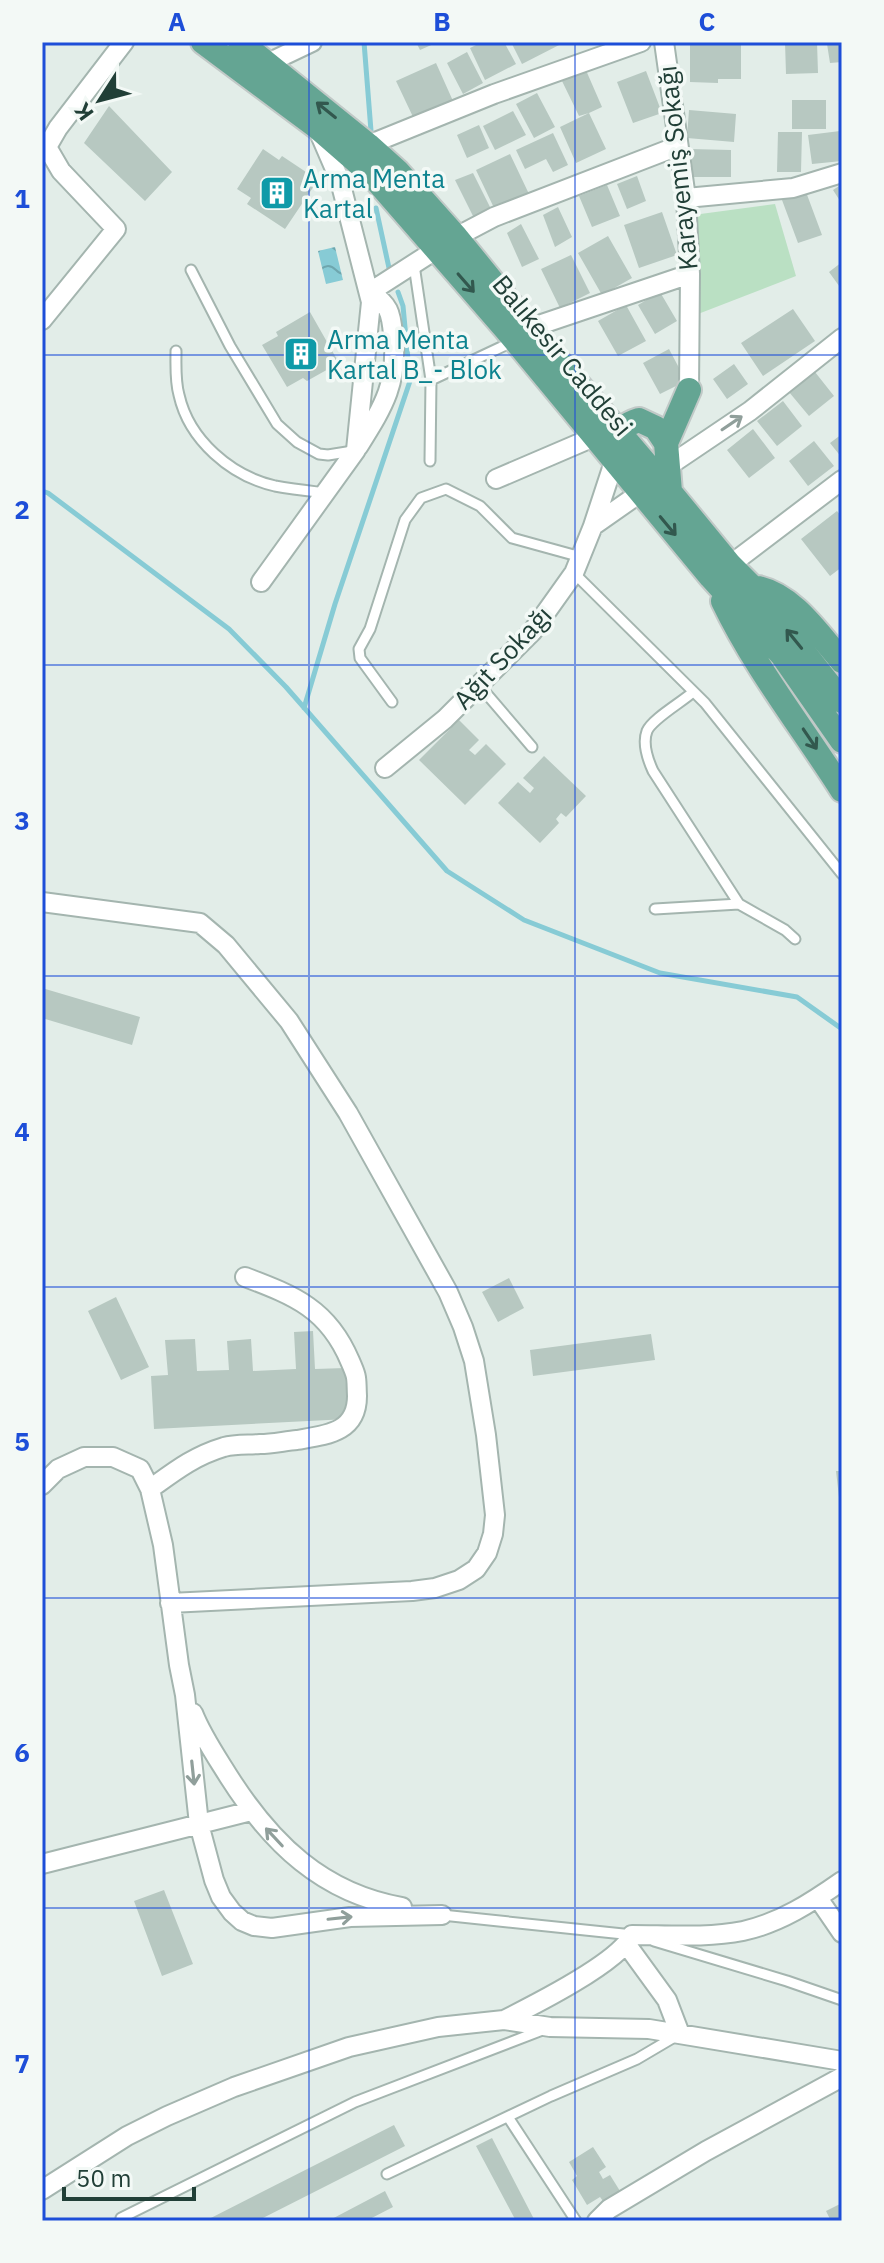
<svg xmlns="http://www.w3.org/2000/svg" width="884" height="2263" font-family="'IBM Plex Sans',sans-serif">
<defs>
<pattern id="water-waves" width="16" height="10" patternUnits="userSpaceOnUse" patternTransform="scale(2)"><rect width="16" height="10" fill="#87cbd5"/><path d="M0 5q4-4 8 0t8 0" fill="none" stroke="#6ea6ae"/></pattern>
</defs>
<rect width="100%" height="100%" fill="#e2ede8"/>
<path fill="#bae0c3" d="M775 204 796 276 698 314 693 215Z"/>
<path fill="url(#water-waves)" d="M335 247 343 280 326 284 318 251Z"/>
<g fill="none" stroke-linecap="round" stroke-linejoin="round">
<path stroke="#87cbd5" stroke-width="5" d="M364 42 371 131
M376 208 389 268
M42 491 48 493 229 629 286 687 447 871 524 920 660 973 797 997 842 1029
M304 708 335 604 410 381 403 306 398 292"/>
</g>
<path fill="#b7c8c1" d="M416 42H438L420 50Z
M482 42H504L516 64 485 80 470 48Z
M511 42H565L522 64Z
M785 42H817L818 73 786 74Z
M690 43H741V79H718V83L690 82Z
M842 43V62L830 63 827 44Z
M467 52 483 83 463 94 447 63Z
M436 63 453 101 414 119 396 81Z
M585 68 602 107 589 113 606 149 576 163 560 127 589 113 579 116 562 81Z
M646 71 662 113 633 123 617 82Z
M537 93 555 127 534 138 516 104Z
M792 100H826V129H792Z
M109 106 172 172 145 201 84 143Z
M689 110 736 114 734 142 687 138Z
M513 111 526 135 495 150 483 126Z
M479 125 489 148 467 158 457 135Z
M840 131 842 161 812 164 808 135Z
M778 132H802L801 172H777Z
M553 133 568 165 553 172 546 159 525 169 516 150Z
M263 149 279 160 282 156 318 180 285 229 247 204 251 198 237 189Z
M690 149 731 150V177H690Z
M510 154 529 194 495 210 476 170Z
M473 173 491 209 474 218 455 180Z
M637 176 646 201 627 209 617 184Z
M842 184V204L833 190Z
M607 185 620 216 592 227 579 196Z
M806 192 822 235 798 243 782 200Z
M558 207 572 237 555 247 543 215Z
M662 212 677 255 639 268 624 225Z
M521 224 539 259 522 267 507 233Z
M608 236 632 278 602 295 578 253Z
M571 255 590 293 560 308 541 269Z
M842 262V290L829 272Z
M660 292 677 321 655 334 638 305Z
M626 305 646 341 618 356 598 321Z
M793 309 815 341 763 376 741 343Z
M310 312 339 363 307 381 303 378 287 387 262 345 278 336 276 332Z
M669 349 686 381 660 394 643 363Z
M734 364 748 384 727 399 713 379Z
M815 372 834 396 809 416 789 392Z
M783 401 802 426 777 446 757 421Z
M753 429 775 458 749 478 727 450Z
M842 434V458L830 443Z
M814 441 834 466 808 486 789 461Z
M837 511 842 517V567L830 576 801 539Z
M459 720 479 740 469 750 475 755 486 744 506 764 465 805 419 760Z
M544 756 586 796 566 817 561 813 556 819 559 823 540 843 498 803 518 782 530 793 534 788 523 778Z
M42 988 140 1017 132 1045 42 1018Z
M509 1278 524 1308 498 1322 482 1292Z
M116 1297 149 1367 121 1380 88 1311Z
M313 1331 315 1369 345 1368 348 1419 154 1429 151 1376 168 1375 165 1340 195 1339 197 1371 229 1370 227 1341 251 1339 253 1371 296 1369 294 1332Z
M651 1334 655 1360 533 1376 530 1350Z
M836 1471H842V1506H840Z
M164 1890 193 1964 162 1976 134 1901Z
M394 2125 405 2146 257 2221H205Z
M492 2138 535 2221H516L476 2146Z
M593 2147 606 2167 599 2172 603 2179 610 2175 620 2191 603 2201 600 2197 587 2205 572 2180 577 2176 569 2162Z
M385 2191 393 2207 366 2221H328Z
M842 2203V2221H831L826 2211Z"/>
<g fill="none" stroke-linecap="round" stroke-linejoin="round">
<g stroke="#a4b5af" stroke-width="13">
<path id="service" d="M414 265 431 380 430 461
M191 270 230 346 277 424 297 442 319 454 328 455 353 451
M176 351C176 366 175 381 179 395 189 440 231 476 275 486 292 489 309 491 325 493
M431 380 512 342
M574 573 705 703 842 874
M479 685 532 747
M693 692C682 702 652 719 647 731 642 744 648 760 653 771L739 904
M392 702 360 658 359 649 370 629 405 520 421 498 446 489 480 506 512 538 581 557
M655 909 739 904 785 930 795 939
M442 1915 633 1935
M654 1941 787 1981 842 2000
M508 2117 576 2221
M387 2174 551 2096 637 2059 676 2036
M121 2218 355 2102 545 2029"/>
</g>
<g stroke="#a4b5af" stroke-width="22">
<path id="minor" d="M664 42 686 198 690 274 689 390
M268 63 312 42
M368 145 494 94 641 42
M686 198 793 188 842 173
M456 237 494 217 678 146
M42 320 116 229 61 171 47 147 58 128 124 42
M530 328 690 274
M358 447C383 407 399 383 393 334 391 312 389 305 370 292L437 249
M614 462 593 526 640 493
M667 467 750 411 842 338
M496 479 594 437
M730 565 842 480
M261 582 356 450 371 302 340 181 318 130
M385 768 445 719 532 632 574 573 593 526
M42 902 200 923 226 945 289 1021 348 1113 448 1292 463 1327 474 1361 486 1435 495 1515 493 1534 487 1553 476 1569 459 1580 435 1588 412 1591 170 1603
M42 1485 58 1469 84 1457H113L140 1469 150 1489 163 1545 179 1665 185 1695 199 1824 214 1880 221 1897 232 1912 242 1921 254 1926 272 1928 350 1917 442 1915
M150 1489C175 1471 194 1456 224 1447 235 1444 249 1445 260 1444 272 1444 285 1441 297 1440 326 1435 357 1433 357 1396 356 1377 358 1379 350 1361 328 1309 295 1296 245 1277
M193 1713C202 1736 216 1756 229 1777 271 1843 322 1893 402 1907
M42 1864 251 1811
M818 1898 842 1933
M627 1945 667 2000 680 2034
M504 2020C534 2005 618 1963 632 1935 668 1935 707 1938 743 1931 780 1923 812 1902 842 1881
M42 2190 127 2136 167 2116 234 2087 349 2047 438 2027 504 2020 550 2027 649 2029 842 2061
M597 2221 609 2209 706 2151 842 2077"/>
</g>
<g stroke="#c1c9c7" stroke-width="28">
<path id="primary" d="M203 42 317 127 371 174 505 328 711 577 782 655 842 741
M240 42 368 145 398 172 456 237 530 328 670 492 730 565 752 587 842 701
M611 445V442C618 430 626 424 639 420L656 428 666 443
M670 492 666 443 689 390
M758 588C794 596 819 635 842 661
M723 601C755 668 802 727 842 790"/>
</g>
<use href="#service" stroke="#fff" stroke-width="9"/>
<use href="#minor" stroke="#fff" stroke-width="18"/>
<use href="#primary" stroke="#64a593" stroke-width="24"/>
</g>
<defs><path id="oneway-shaft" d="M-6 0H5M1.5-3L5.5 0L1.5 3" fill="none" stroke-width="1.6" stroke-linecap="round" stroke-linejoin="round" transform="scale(2)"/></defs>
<g stroke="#32584e">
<use href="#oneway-shaft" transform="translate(326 110) rotate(-141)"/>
<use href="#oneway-shaft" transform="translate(466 283) rotate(49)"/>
<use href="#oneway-shaft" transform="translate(668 526) rotate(50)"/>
<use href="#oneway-shaft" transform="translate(794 639) rotate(-129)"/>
<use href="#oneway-shaft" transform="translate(810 739) rotate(56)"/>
</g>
<g stroke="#909f9b">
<use href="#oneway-shaft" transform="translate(732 423) rotate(-34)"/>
<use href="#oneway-shaft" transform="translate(193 1773) rotate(84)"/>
<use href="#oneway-shaft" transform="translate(274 1837) rotate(-133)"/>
<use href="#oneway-shaft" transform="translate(340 1918) rotate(-6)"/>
</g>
<path fill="none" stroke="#1d4ed8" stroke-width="2" stroke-opacity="0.55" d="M309 42V2221M575 42V2221M42 355H842M42 665H842M42 976H842M42 1287H842M42 1598H842M42 1908H842"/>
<defs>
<g id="building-square" transform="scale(1.8)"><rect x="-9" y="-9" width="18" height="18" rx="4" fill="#0f9aa8" stroke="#f3f9f6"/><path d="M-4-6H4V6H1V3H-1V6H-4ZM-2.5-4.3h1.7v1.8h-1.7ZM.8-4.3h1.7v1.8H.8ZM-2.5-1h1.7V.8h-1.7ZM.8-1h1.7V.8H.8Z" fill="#fff"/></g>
</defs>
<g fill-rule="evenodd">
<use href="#building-square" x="277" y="193"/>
<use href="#building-square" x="301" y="354"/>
</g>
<g text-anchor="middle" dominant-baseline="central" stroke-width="7" stroke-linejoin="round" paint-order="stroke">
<g font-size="26" fill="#213f37" stroke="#f3f9f6">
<text transform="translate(677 168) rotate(-96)">Karayemiş Sokağı</text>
<text transform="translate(563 355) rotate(50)">Balıkesir Caddesi</text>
<text transform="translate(502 657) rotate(-47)">Ağıt Sokağı</text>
</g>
<g font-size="26" fill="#0d838f" stroke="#f3f9f6" text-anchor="start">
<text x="303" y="178">Arma Menta<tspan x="303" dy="30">Kartal</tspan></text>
<text x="327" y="339">Arma Menta<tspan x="327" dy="30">Kartal B_- Blok</tspan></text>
</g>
</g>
<rect width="884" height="2263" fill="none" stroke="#f3f9f6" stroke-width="88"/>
<g transform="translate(100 100) rotate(234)" stroke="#f3f9f6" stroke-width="6" paint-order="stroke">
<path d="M0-6L14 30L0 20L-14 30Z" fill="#213f37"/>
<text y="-12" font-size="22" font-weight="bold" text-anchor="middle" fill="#213f37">K</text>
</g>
<path d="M64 2187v12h130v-12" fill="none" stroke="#213f37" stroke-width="4"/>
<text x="76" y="2187" font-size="24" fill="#213f37" stroke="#f3f9f6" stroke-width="6" paint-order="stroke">50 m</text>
<rect x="44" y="44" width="796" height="2175" fill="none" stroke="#1d4ed8" stroke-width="3"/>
<g font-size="26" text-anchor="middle" font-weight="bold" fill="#1d4ed8">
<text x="177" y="31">A</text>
<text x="442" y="31">B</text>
<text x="707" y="31">C</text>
<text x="22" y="208">1</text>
<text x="22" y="519">2</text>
<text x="22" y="830">3</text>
<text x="22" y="1141">4</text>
<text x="22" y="1451">5</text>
<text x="22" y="1762">6</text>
<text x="22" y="2073">7</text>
</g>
</svg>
